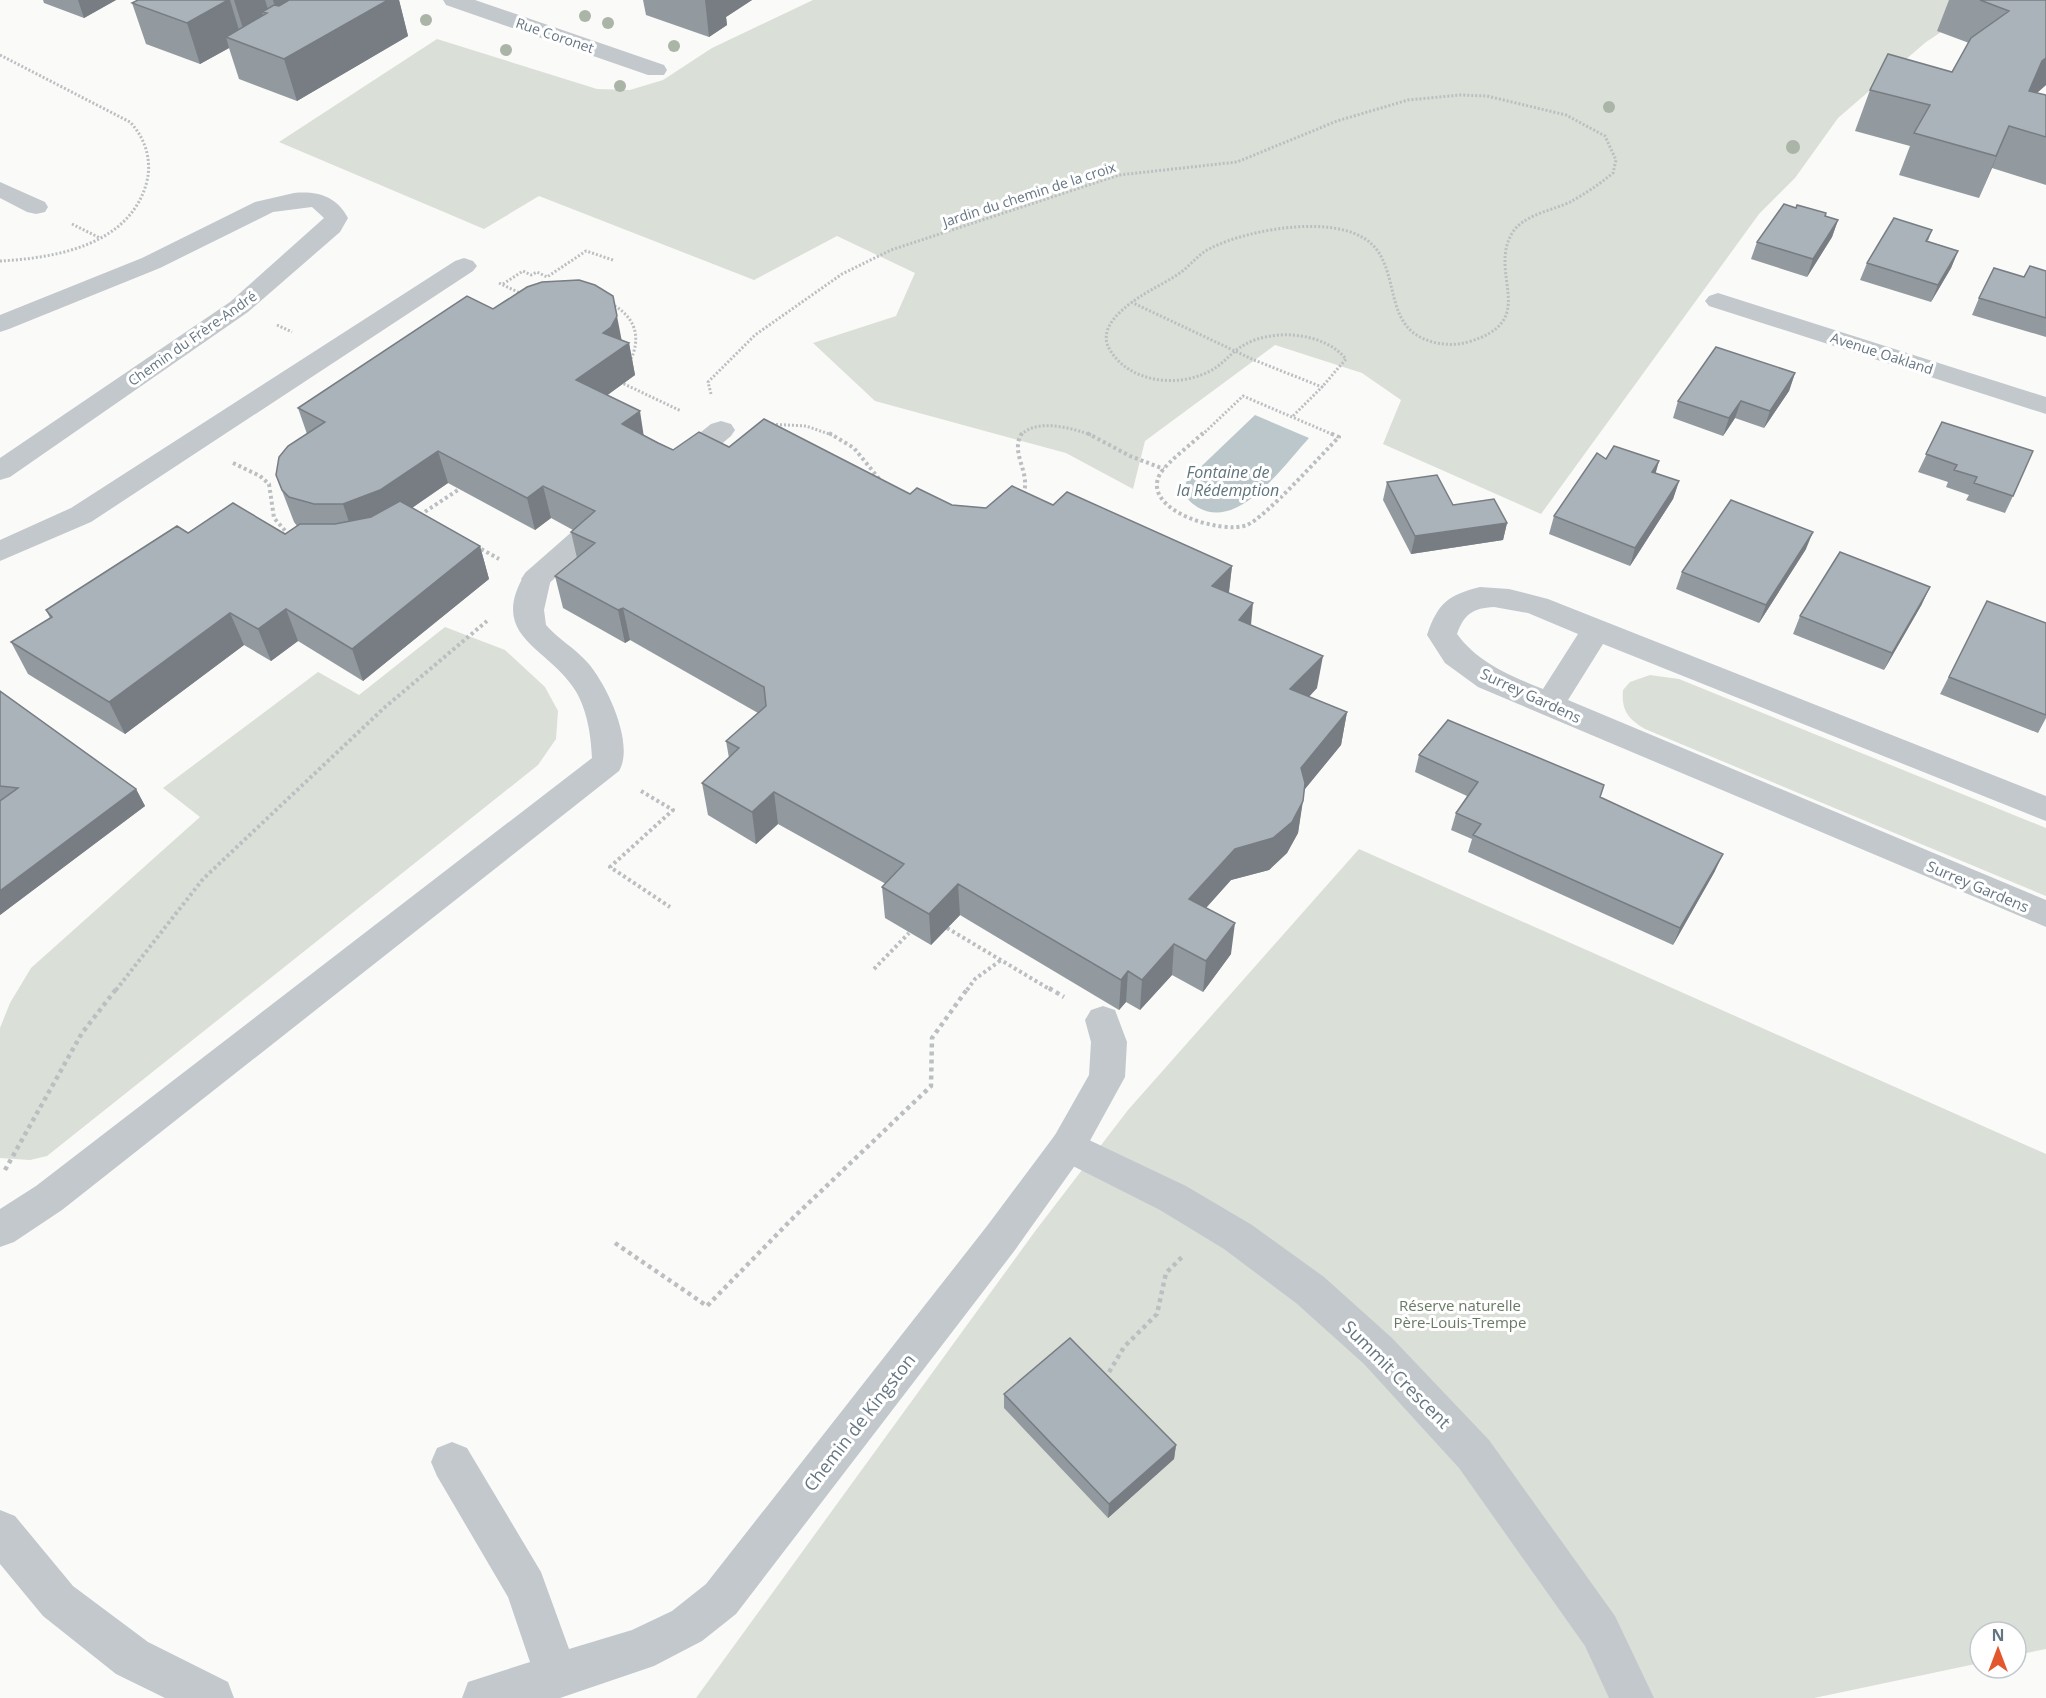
<svg xmlns="http://www.w3.org/2000/svg" width="2046" height="1698" font-family="'Open Sans',sans-serif">
<rect width="100%" height="100%" fill="#fafaf8"/>
<path fill="#dadfd7" d="M813 0H1990L1926 42 1838 118 1795 178 1759 214 1541 514 1383 444 1401 400 1362 373 1275 345 1145 441 1133 489 1066 453 875 401 813 343 896 316 915 273 837 236 754 280 539 196 484 229 279 142 437 39 597 89 630 90 663 80 712 48Z
M445 627 505 650 545 687 558 711 556 739 538 765 47 1156 30 1160 0 1158V1028L10 1003 31 968 200 817 163 788 318 672 359 695Z
M1650 675 1679 679 2046 828V896L1645 729C1628 719 1621 710 1623 690L1630 682Z
M1359 849 2046 1154V1649L2016 1655V1632H1980V1663L1814 1698H696L1036 1230 1128 1110Z"/>
<path fill="#bbc7cb" d="M1255 415 1309 438C1283 466 1235 537 1193 504 1184 497 1183 490 1187 480Z"/>
<g fill="none" stroke-linecap="round" stroke-linejoin="round">
<path stroke="#bbbfc2" stroke-width="3" stroke-dasharray="2 2" stroke-linecap="butt" d="M0 55 130 122C145 138 152 159 147 181 131 245 56 258 0 261
M72 224 100 238
M499 283 522 294
M503 284 523 271 531 275 537 272 547 277 586 251 613 260
M1131 302 1254 360 1322 387 1292 417
M611 304C635 316 642 337 630 361
M277 325 292 332
M620 382 681 411
M711 394 708 382 755 335 842 274 891 250 1119 175 1237 162 1337 121 1408 100 1460 95 1487 96 1566 115 1605 136 1616 160 1613 173C1600 184 1586 193 1572 201 1553 211 1522 214 1511 235 1489 277 1540 321 1468 342 1454 346 1438 345 1424 339 1387 323 1398 279 1377 250 1348 210 1248 229 1211 248 1200 253 1193 262 1184 270 1171 280 1155 287 1141 296 1124 307 1096 328 1110 350 1129 382 1176 388 1208 372 1222 366 1231 352 1244 345 1273 328 1324 332 1346 359L1322 387
M768 424 806 426 832 435
M1021 435C1037 418 1072 428 1091 435
M1202 435 1243 396 1334 435"/>
<path stroke="#bbbfc2" stroke-width="4" stroke-dasharray="3 3" stroke-linecap="butt" d="M829 433 854 448 880 480
M1022 433C1009 453 1032 473 1023 495
M1087 433 1130 456 1164 469
M1203 433C1193 443 1167 462 1160 474 1140 510 1222 535 1247 525 1266 517 1321 455 1339 437L1330 433
M233 463 260 476 269 484 274 518 289 535
M420 515 461 488
M476 546 499 559
M641 791 673 810 610 867 670 907
M947 928 1051 990
M874 969 909 933
M116 990 203 879 384 708 487 621
M967 990 975 979 1001 960"/>
<path stroke="#bbbfc2" stroke-width="4.5" stroke-dasharray="4 4" stroke-linecap="butt" d="M1049 988 1064 997
M5 1170 82 1033 117 988
M615 1243 707 1306 793 1218 931 1086 932 1038 968 988
M1105 1379 1124 1347 1157 1314 1166 1273 1182 1257"/>
<path fill="#c3c8cc" fill-rule="evenodd" d="M536 569 546 572 551 579 544 610 546 625C558 639 575 648 588 663 607 685 635 744 619 771L62 1210 14 1242 0 1247V1209L36 1186 592 758C591 735 587 707 573 687 546 646 487 636 526 572Z
M1103 1006 1115 1010 1127 1042 1125 1077 1081 1157 1015 1250 736 1614 702 1641 654 1666 560 1698H462L468 1682 530 1662 508 1597 437 1476 431 1462 437 1448 452 1442 467 1448 541 1572 569 1649 632 1630 672 1611 706 1584 987 1226 1055 1135 1089 1075 1091 1042 1085 1020 1091 1010Z
M0 1510 15 1516 73 1586 148 1642 228 1682 234 1698H165L116 1674 43 1616 0 1564Z"/>
<path fill="#c3c8cc" fill-rule="evenodd" d="M443 0H475L664 65 667 70 664 75H648L446 5Z
M0 182 45 202 48 207 45 212 36 214 27 212 0 198Z
M294 193C318 191 336 196 348 218L340 232 248 312 10 477 0 480V458L230 302 324 218 312 207 273 212 160 268 9 329 0 332V315L142 258 255 202Z
M464 258 473 261 477 266 473 271 91 522 0 561V540L71 508 455 261Z
M1718 293 2046 397V414L1709 306 1705 301 1709 296Z
M721 421 731 424 735 430 731 436C713 450 691 478 667 471L663 465 667 459 711 424Z
M585 526 595 529 599 536 595 543 546 586 536 589 526 586 521 579 526 572 575 529Z
M1480 587 1509 589 1548 599 2046 796V821L1603 644 1568 700 2046 900V927L1478 687 1445 663 1427 635C1438 603 1448 595 1480 587ZM1494 607 1528 613 1578 634 1543 689C1511 676 1478 663 1457 634 1464 614 1473 608 1494 607Z
M1068 1130 1186 1186 1252 1225 1324 1277 1392 1338 1489 1440 1615 1616 1654 1698H1609L1585 1646 1459 1468 1364 1364 1296 1303 1224 1249 1160 1210 1055 1157 1049 1146 1055 1135Z"/>
</g>
<g fill="#aab4a7">
<circle cx="585" cy="16" r="6"/>
<circle cx="426" cy="20" r="6"/>
<circle cx="608" cy="23" r="6"/>
<circle cx="674" cy="46" r="6"/>
<circle cx="506" cy="50" r="6"/>
<circle cx="620" cy="86" r="6"/>
<circle cx="1609" cy="107" r="6"/>
<circle cx="1793" cy="147" r="7"/>
</g>
<path fill="#929a9f" d="M43 0H116L84 18 44 3Z
M138 0H399L408 36 297 101 239 79 229 48 200 64 146 44 132 3Z
M643 0H752L726 17 727 25 709 37 646 15Z
M1949 0H2046V85L2037 93 2046 95V185L1992 168 1979 198 1899 175 1910 146 1855 131 1870 90 1952 72 1969 43 1937 31Z
M1825 216 1838 220 1832 237 1807 277 1751 259 1757 242Z
M1932 230 1928 241 1958 251 1951 268 1931 302 1860 280 1867 263Z
M2046 271V337L1972 315 1979 298 2024 277Z
M493 309 621 340 629 343 635 375 607 395 644 435 673 450 729 447 952 505 986 508 1053 505 1232 566 1229 593 1251 625 1317 688 1309 697 1347 712 1341 745 1304 790 1298 833 1287 853 1269 870 1231 880 1206 908 1231 954 1203 992 1172 975 1140 1010 1126 1002 1119 1010 960 915 931 945 885 918 882 887 886 884 778 824 756 844 708 815 702 783 729 758 726 741 758 713 630 640 625 643 563 608 555 576 577 558 571 532 573 530 551 518 535 530 448 483 412 508 480 546 489 579 363 681 298 641 271 661 244 645 125 734 28 674 11 642 50 618 46 610 188 533 285 534 297 526 294 522 276 475 307 434 298 408Z
M1795 373 1789 391 1764 428 1735 418 1723 436 1673 418 1678 401Z
M1942 422 2013 496 2005 513 1966 500 1969 495 1946 487 1948 482 1918 472Z
M1606 459 1659 461 1655 473 1679 481 1673 499 1630 566 1549 534 1554 516Z
M1387 482 1507 523 1503 540 1411 554 1383 500Z
M1806 549 1759 623 1676 589 1682 572Z
M1987 601 2046 623V718L2038 733 1940 694Z
M1922 604 1884 670 1793 634 1800 616Z
M0 691 136 789 145 806 0 915Z
M1419 755 1600 797 1715 871 1673 945 1468 852 1472 839 1451 830 1456 813 1467 796 1415 772Z
M1004 1394 1176 1445 1174 1459 1108 1518 1004 1408Z"/>
<path fill="#777d82" d="M78 0H116L84 18Z
M228 0H230L242 40 226 37 229 48 200 64 187 23Z
M234 0H265L272 22 267 13 262 12 266 25 247 41Z
M273 0H293L281 26Z
M388 0H399L408 36 297 101 284 59Z
M705 0H752L726 17 727 25 709 37Z
M2046 58V85L2025 103 2012 133 2042 61Z
M2009 126 1992 168 1979 198Z
M1838 220 1832 237 1807 277 1813 259Z
M1958 251 1951 268 1931 302 1938 285Z
M617 316 623 347 629 343 635 375 583 413 576 380 603 333Z
M1795 373 1789 391 1764 428 1770 411Z
M1741 401 1735 418 1723 436 1729 418Z
M640 411 645 444 622 424Z
M438 451 448 483 390 523 354 537 343 504Z
M1659 461 1654 479 1652 472Z
M1679 481 1673 499 1630 566 1635 548Z
M543 486 551 518 535 530 527 498Z
M1507 523 1503 540 1411 554 1415 536Z
M1813 532 1806 549 1759 623 1766 605Z
M480 546 489 579 363 681 352 649Z
M1232 566 1228 598 1212 586Z
M1930 587 1922 604 1884 670 1892 653Z
M1253 603 1250 636 1239 620Z
M623 608 630 640 625 643 618 610Z
M286 609 298 641 271 661 258 629Z
M230 613 244 645 125 734 109 702Z
M1323 656 1317 688 1285 721 1290 689Z
M1347 712 1341 745 1296 800 1301 768Z
M136 789 145 806 0 915V891Z
M774 792 778 824 756 844 752 812Z
M1303 801 1298 833 1287 853 1269 870 1231 880 1186 930 1189 899 1235 849Z
M1723 854 1715 871 1673 945 1680 928Z
M958 884 960 915 931 945 929 914Z
M1235 923 1231 954 1203 992 1206 961Z
M1174 944 1172 975 1140 1010 1142 980Z
M1128 971 1126 1002 1119 1010 1121 980Z
M1176 1445 1174 1459 1108 1518 1109 1504Z"/>
<path fill="#aab3b9" stroke="#777d82" stroke-width="1.5" d="M138 0H228L187 23 132 3Z
M289 0H388L284 59 226 37 267 13 262 12 274 5 279 6Z
M1980 0H2046V58L2042 61 2029 91 2046 95V137L2009 126 1996 156 1914 133 1930 105 1870 90 1888 54 1952 72 1971 38 2009 11Z
M1784 204 1796 208 1797 205 1826 213 1825 216 1838 220 1813 259 1757 242Z
M1894 218 1932 230 1926 241 1958 251 1938 285 1867 263Z
M2030 266 2046 271V318L1979 298 1994 268 2024 277Z
M579 280 595 285 613 296 617 316 611 327 603 333 629 343 576 380 640 411 622 424 658 443 673 450 699 432 729 447 764 419 910 494 917 488 952 505 986 508 1012 486 1053 505 1067 492 1232 566 1212 586 1253 603 1239 620 1323 656 1290 689 1347 712 1301 768 1305 783 1303 801 1292 822 1273 838 1235 849 1189 899 1235 923 1206 961 1174 944 1142 980 1128 971 1121 980 958 884 929 914 882 887 904 864 774 792 752 812 702 783 739 748 726 741 766 706 764 687 623 608 618 610 555 576 595 543 571 532 595 511 543 486 527 498 438 451 380 490 343 504H314L289 497 282 490 276 475 279 457 288 446 325 422 298 408 467 296 493 309 527 287 542 282Z
M1716 347 1795 373 1770 411 1741 401 1729 418 1678 401Z
M1942 422 2033 451 2013 496 1974 483 1977 477 1954 470 1957 465 1926 454Z
M1614 446 1659 461 1652 472 1679 481 1635 548 1554 516 1597 453 1606 459Z
M1437 475 1453 505 1494 499 1507 523 1415 536 1387 482Z
M1731 500 1813 532 1766 605 1682 572Z
M400 501 480 546 352 649 286 609 258 629 230 613 109 702 11 642 52 617 46 610 177 526 188 533 233 503 285 534 300 524H335L371 517Z
M1840 552 1930 587 1892 653 1800 616Z
M1987 601 2046 623V715L1949 677Z
M0 691 136 789 0 891V801L18 788 0 786Z
M1448 720 1604 785 1600 797 1723 854 1680 928 1473 835 1481 824 1456 813 1478 782 1419 755Z
M1070 1338 1176 1445 1109 1504 1004 1394Z"/>
<g text-anchor="middle" dominant-baseline="central" stroke-width="6" stroke-linejoin="round" paint-order="stroke">
<g font-size="14" fill="#657683" stroke="#fff">
<text transform="translate(555 35) rotate(19)">Rue Coronet</text>
<text transform="translate(1029 194) rotate(-18)">Jardin du chemin de la croix</text>
<text transform="translate(192 338) rotate(-35)">Chemin du Frère-André</text>
<text transform="translate(1882 353) rotate(18)">Avenue Oakland</text>
</g>
<g font-size="15" fill="#657683" stroke="#fff">
<text transform="translate(1531 695) rotate(25)">Surrey Gardens</text>
<text transform="translate(1978 886) rotate(23)">Surrey Gardens</text>
</g>
<g font-size="15" fill="#687a64" stroke="#fff">
<text x="1460" y="1305">Réserve naturelle<tspan x="1460" dy="17">Père-Louis-Trempe</tspan></text>
</g>
<g font-size="16" font-style="italic" fill="#60757c" stroke="#fff">
<text x="1228" y="472">Fontaine de<tspan x="1228" dy="18">la Rédemption</tspan></text>
</g>
<g font-size="18" fill="#657683" stroke="#fff">
<text transform="translate(1397 1374) rotate(45)">Summit Crescent</text>
<text transform="translate(859 1422) rotate(-52)">Chemin de Kingston</text>
</g>
</g>
<g transform="translate(1998 1650)"><circle r="28" fill="#ffffff" stroke="#c1c8cd" stroke-width="1.5"/>
<path d="M0-4.5L10 22L0 15L-10 22Z" fill="#e4572e"/>
<text y="-9" font-size="16" font-weight="bold" text-anchor="middle" fill="#657683">N</text>
</g>
</svg>
